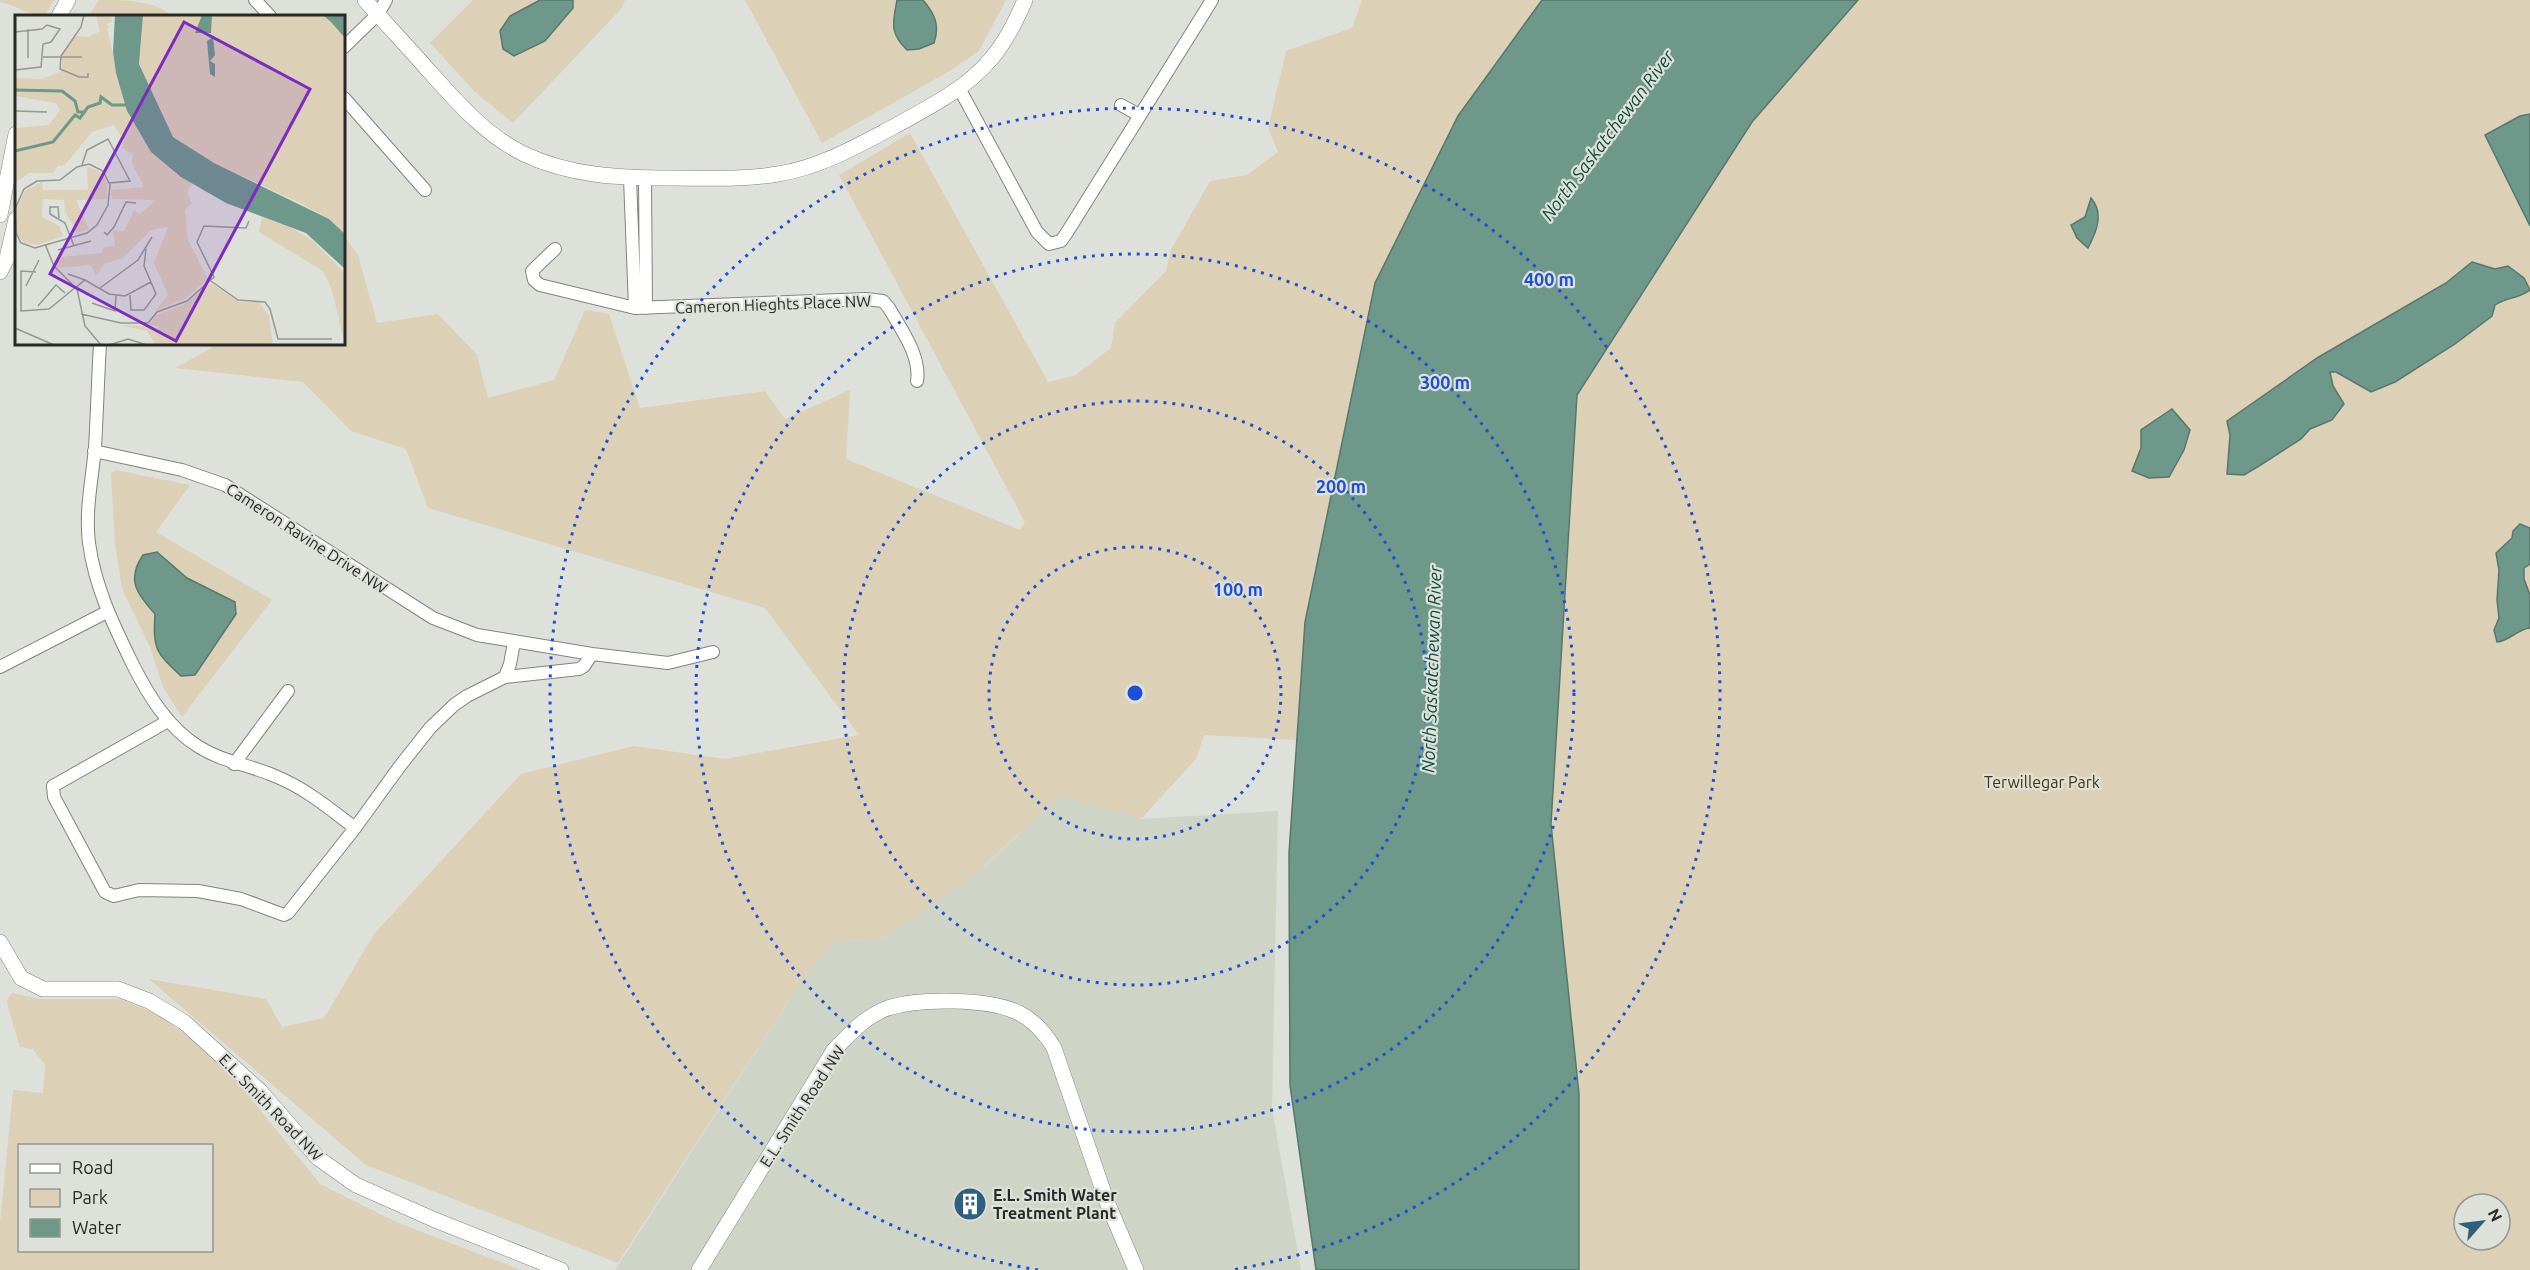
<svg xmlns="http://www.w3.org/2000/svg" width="2530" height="1270" font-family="Ubuntu,sans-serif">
<rect width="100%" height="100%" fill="#dee1da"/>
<path fill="#ced5c7" d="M1061 795 1141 819 1278 811 1272 1109 1301 1270H615L810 968 835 942 888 937 985 866Z"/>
<path fill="#dcd0b7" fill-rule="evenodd" d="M0 0H54L45 16C28 16 17 5 0 2Z
M99 0C122 0 156 0 172 16H89Z
M473 0H625L621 9 513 123 475 92 430 43Z
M745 0H1006L979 51 948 72 822 143Z
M1362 0H1542L1458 116 1375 283 1305 622 1297 740 1204 735 1196 759 1141 819 1061 795 979 871 888 937 835 942 810 968 618 1263 366 1165 149 979 266 999 282 1027 324 1018 374 934 521 774 634 746 725 759 859 735 765 608 428 508 406 449 351 431 303 382 175 368 210 349 213 344H344V236L358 255 377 323 438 314 477 355 488 398 554 380 585 310 609 314 640 408 765 391 785 419 850 390 846 459 1020 530 1025 522 839 175 910 133 1048 382 1074 376 1111 348 1115 323 1166 271 1171 250 1210 181 1247 175 1278 152 1268 128 1286 51 1352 28Z
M1858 0H2530V1270H1570L1579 1094 1551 824 1577 395 1752 122ZM2464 1204H2500V1240H2464Z
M115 470 190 485 156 532 272 600 182 717 163 687 150 647 122 589 115 543 111 474Z
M12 993 39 999H119L160 1015 224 1065 320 1184 396 1222 521 1270H0V1223L13 1090 43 1093 45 1065 33 1049 20 1047 8 1007 7 1000ZM20 1146H212V1250H20Z"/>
<path fill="#6d988a" stroke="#58776c" stroke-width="1.5" d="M540 0H573V8L545 41 514 56 503 49 500 31 510 16Z
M897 0H923C935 14 940 26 934 43L919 49 907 50C889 32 893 23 897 0Z
M1542 0H1858L1752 122 1577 395 1551 824 1579 1094V1270H1316L1290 1085 1289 853 1305 622 1375 283 1458 116Z
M2530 114V226L2485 135 2520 116Z
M2091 198C2104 213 2097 231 2088 248L2077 238 2071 225 2085 217Z
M2472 262 2495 269 2508 266 2524 278 2530 290C2518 299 2507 297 2495 305L2492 316 2455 344 2395 382 2371 392 2336 372H2330L2333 386 2344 404 2332 420 2310 429 2301 439 2259 466 2244 475 2227 474 2230 435 2227 421 2317 358 2446 283Z
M2172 409 2190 430 2184 450 2169 477 2149 478 2132 471 2141 448V430Z
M2520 524 2530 528V564L2524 568V579L2530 595V628C2518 629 2509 641 2497 642L2494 630 2499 618 2497 600 2499 570 2496 553 2512 538 2513 531Z
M157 552 187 578 235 602 236 614 195 675 181 676C155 652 153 649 155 614 137 594 126 580 143 555Z"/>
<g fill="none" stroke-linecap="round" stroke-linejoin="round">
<g stroke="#81847e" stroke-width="14">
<path id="minor" d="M255 0 270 16
M344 47 378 14 386 0
M959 88 1037 232 1049 244 1061 241 1066 234 1212 0
M344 98 425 190
M1121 105 1139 115
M630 178 635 308
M645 178 646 308
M555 249 532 271 534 280 540 285 635 308 866 299 883 301 889 308C901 329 921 356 917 381
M100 344C98 378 97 413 95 448 92 480 85 511 89 543 95 587 113 624 132 663 148 695 168 728 199 747 223 762 250 765 275 776 305 788 330 809 355 828
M94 451 182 470 225 485 433 618 477 635 592 654 668 663 713 652
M0 667 107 612
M505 677 510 664 514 642
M168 721 53 786 54 797 105 892 114 896 139 890 198 891 241 899 284 915 288 913 355 828 400 766 430 728 454 705 467 696 505 677 579 669 584 666 592 654
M234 764 288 691"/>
</g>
<g stroke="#81847e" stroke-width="16">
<path id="tertiary" d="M365 0C386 24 408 47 429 71 457 102 485 135 524 154 570 176 620 178 670 178 706 178 743 180 778 174 821 167 857 146 895 126 929 107 966 89 991 59 1006 42 1016 21 1025 0
M59 16 68 0
M0 215 16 134
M0 272 7 258 16 219
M0 942 21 978 43 989H118L149 1001 184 1022 260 1091 318 1158 356 1185 435 1220 561 1270
M699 1270 834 1050C850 1034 865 1016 888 1008 920 998 989 998 1019 1013 1035 1021 1045 1033 1054 1048L1107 1202 1136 1270"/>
</g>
<use href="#minor" stroke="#fff" stroke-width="12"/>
<use href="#tertiary" stroke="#fff" stroke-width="15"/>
</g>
<g fill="none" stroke="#1d4ed8" stroke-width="3" stroke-dasharray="3 6">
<circle cx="1135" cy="693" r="146"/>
<circle cx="1135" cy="693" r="292"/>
<circle cx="1135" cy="693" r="439"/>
<path d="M1038 1270A585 585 0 1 1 1232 1270"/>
</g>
<defs>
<g id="building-disc" transform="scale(1.725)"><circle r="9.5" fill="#2e607d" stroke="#dee1da"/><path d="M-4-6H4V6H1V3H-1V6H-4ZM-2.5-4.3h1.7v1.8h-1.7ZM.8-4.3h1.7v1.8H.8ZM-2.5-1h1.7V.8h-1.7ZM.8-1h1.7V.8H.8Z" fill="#fff"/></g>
</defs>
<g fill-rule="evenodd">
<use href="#building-disc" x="970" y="1204"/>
</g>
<g text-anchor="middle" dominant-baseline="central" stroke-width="4.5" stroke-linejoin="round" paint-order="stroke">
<g font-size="16" fill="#282927" stroke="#dee1da">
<text transform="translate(773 304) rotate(-2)">Cameron Hieghts Place NW</text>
<text transform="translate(307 538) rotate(33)">Cameron Ravine Drive NW</text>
<text transform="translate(802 1106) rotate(-57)">E.L. Smith Road NW</text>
<text transform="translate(271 1107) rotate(46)">E.L. Smith Road NW</text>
</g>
<g font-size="16" fill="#473405" stroke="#dee1da">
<text x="2042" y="782">Terwillegar Park</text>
</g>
<g font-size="16" font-weight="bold" fill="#282927" stroke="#dee1da" text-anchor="start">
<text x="993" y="1195">E.L. Smith Water<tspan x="993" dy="18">Treatment Plant</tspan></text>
</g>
<g font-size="18" font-style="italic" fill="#0d4a3b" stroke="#dee1da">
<text transform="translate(1607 135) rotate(-53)">North Saskatchewan River</text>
<text transform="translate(1431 669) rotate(-88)">North Saskatchewan River</text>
</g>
</g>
<g transform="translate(15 15)">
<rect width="330" height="330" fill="#dee1da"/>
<path d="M81 0H96L97 6 91 10 95 12 92 14 112 96 136 137 177 169 172 178 177 188 170 195 173 225 193 264 170 284 140 296 153 280 139 248 153 212 136 215 108 243 89 249 81 261 76 250 43 253 39 247 45 242 87 238 89 232 100 231 98 215 109 216 119 195 125 199 141 185 97 184 96 175 129 172 117 148 118 140 108 133 109 125 99 110 77 117 50 150 43 151 38 158H14L0 168V113L34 110 45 95 41 88 0 81V63L27 64 47 56V40L60 21 74 22 85 16ZM128 0H308L316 7 330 23V219L314 204 285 188 199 148 158 122 124 49ZM72 151 88 158 92 168V184L61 185 74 214 62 218 50 197 49 185 28 184 27 202 44 211 48 221 22 230 9 228 2 219 1 195 10 176 27 167 28 175H73ZM247 202 275 212 298 226 330 258V330L317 275 308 256 244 217ZM196 268 224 287H244L254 301 258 330H166L144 315 143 311 134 310 141 300 170 289ZM104 310 132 311 163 329 141 330 132 316Z" fill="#dcd0b7"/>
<path d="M100 0H128L124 49 158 122 199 148 314 204 330 219V254L291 218 211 188 166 162 136 137 112 96 101 58 98 37ZM187 0H197L196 18H180ZM308 0H330V23L316 7ZM198 22 200 40 195 46 200 49V62L195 59 192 26Z" fill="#6d988a"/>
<path fill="none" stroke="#6d988a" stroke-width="3" d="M0 75 47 76 60 86 63 97H69M0 136 38 127 60 100 65 103 73 92 85 88 86 82 97 90H111"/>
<path fill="none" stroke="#959792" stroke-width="1.5" d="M69 0 66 12 46 41 45 54 64 62H73V58M13 14V43M0 17 27 14 32 10 45 14 36 27 28 29 26 52 0 55M28 42H67M0 96 32 97M74 149 88 156 95 170 93 190 82 210 72 218 20 233 6 228 1 218 0 194 9 174 22 166 45 165 62 152ZM67 150 72 135 93 124 115 166 94 168M44 203 43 192H35V199L50 208 59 231M89 217 92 220 99 212 111 187 121 188M30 229 39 251 62 274 70 311 86 330M43 235 76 226M21 257 6 256V296L34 294 61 272M53 259 70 265M196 266 223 285 250 287 255 294 263 324H317M11 271 24 245M60 273 70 265 94 279 110 281 136 267M85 273 123 245 137 222M115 280 116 295H129L141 279 129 251 131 234M77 288 100 296 101 280M23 291 41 270 50 278M66 299 106 308H133L142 297 172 286 199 262 182 227 189 211 231 213 234 206M0 313 39 330M94 330 113 324 132 330"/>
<path fill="#7b2cbf" fill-opacity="0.15" stroke="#7b2cbf" stroke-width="3" d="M169 7 295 74 161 326 35 259Z"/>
<rect width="330" height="330" fill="none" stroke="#282927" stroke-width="3"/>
</g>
<circle cx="1135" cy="693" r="9" fill="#1d4ed8" stroke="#dee1da" stroke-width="3"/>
<g font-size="18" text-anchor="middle" font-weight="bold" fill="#1d4ed8" stroke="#dee1da" stroke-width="4.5" stroke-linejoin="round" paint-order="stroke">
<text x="1549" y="286">400 m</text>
<text x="1445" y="389">300 m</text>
<text x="1341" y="493">200 m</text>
<text x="1238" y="596">100 m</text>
</g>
<rect x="18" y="1144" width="195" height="108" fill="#dee1da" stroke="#959792" stroke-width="1.5"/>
<rect x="30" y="1164" width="30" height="9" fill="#ffffff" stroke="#959792" stroke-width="1.5"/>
<text x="72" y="1174" font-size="18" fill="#282927">Road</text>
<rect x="30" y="1189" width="30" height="18" fill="#dcd0b7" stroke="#959792" stroke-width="1.5"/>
<text x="72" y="1204" font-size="18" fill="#282927">Park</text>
<rect x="30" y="1219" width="30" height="18" fill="#6d988a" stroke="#959792" stroke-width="1.5"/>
<text x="72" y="1234" font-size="18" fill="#282927">Water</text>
<g transform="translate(2482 1222) rotate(62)"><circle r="28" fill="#dee1da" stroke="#959792" stroke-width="1.5"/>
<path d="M0-4.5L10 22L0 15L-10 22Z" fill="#2e607d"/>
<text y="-9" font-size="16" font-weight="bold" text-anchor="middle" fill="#282927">N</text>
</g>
</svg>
